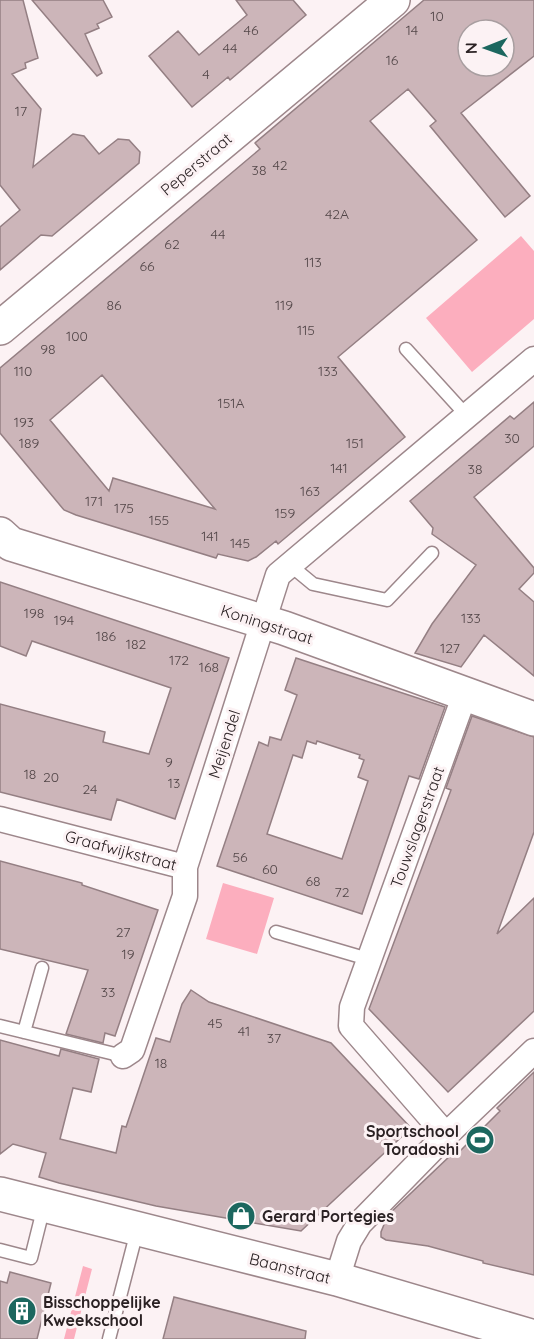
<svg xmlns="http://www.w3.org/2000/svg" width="534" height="1339" font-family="Quicksand,sans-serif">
<rect width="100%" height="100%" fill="#fcf2f4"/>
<path fill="#fcaebe" d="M521 236 534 251V319L472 372 426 318Z
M223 883 274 898 257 954 206 939Z
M83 1266 92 1269 74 1339H64Z"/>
<path fill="#ccb5b9" stroke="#947f83" stroke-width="1.5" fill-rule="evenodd" d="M0 0H23L38 58 25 63 26 68 12 74 41 109 33 167 73 134 84 136 99 154 118 139 129 140 140 152 139 163 52 236 41 235 0 270V227L20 210 0 185Z
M32 0H103L112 17 97 24 99 28 85 34 102 73 97 76Z
M236 0H293L306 15 230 80 228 77 192 107 149 56 178 31 199 55 247 15Z
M424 0H534V56L461 113 530 196 505 217 430 126 436 121 408 89 370 121 477 240 338 357 405 437 278 544 276 541 256 557 248 561 218 554 216 558 76 515 64 510 0 433V368L260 149 255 143ZM468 30H504V66H468ZM102 375 167 452 215 509 113 478 109 491 50 420Z
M534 402V446L474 497 534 568V573L519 589 534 602V676L484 635 461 667 415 653 432 624 476 565 432 534 433 528 410 501 510 416 514 419Z
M0 582 229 658 175 819 117 799 111 820 0 792V704L105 732 103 742 149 754 171 688 32 641 26 656 0 646Z
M296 658 445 707 419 779 409 776 362 914 217 866 259 742 268 746 270 737 281 740 297 695 285 690ZM307 741 316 744 317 741 360 755 359 758 364 760 358 777 368 781 342 859 267 834 293 755 302 758Z
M472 716 534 737V832L497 934 534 898V1011L448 1092 369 1009 451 790 446 788Z
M0 861 82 883V885L158 910 115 1036 105 1033 103 1043 66 1034 88 970 0 949Z
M191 990 209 1002 331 1043 411 1128 301 1231 156 1206 59 1183 39 1177 46 1153 13 1144 0 1154V1040L59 1056 61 1049 99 1059 91 1092 73 1088 60 1139 116 1153 122 1126 126 1127 156 1038 170 1042 182 1004Z
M534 1072V1275L483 1263V1261L428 1246 386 1240 381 1237V1232L388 1215 451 1155 454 1157 500 1111 497 1108Z
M10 1272 51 1283 37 1339H0V1281L7 1283Z
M174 1297 306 1331 305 1339H163Z"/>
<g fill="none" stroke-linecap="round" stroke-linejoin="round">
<g stroke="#9d878b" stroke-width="15">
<path id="lane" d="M406 349 467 416
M290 565 313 584 387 600 432 553
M276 932 368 959
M0 1026 123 1056
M24 1032 42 968
M0 1250 31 1258 44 1206
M109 1339 137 1231"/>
</g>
<g stroke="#9d878b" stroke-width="27">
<path id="street" d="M0 819 185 867V896L132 1050 123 1056
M185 867 278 575 534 359
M446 1135 351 1026 352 1007 465 694
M337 1279 349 1241 360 1223 446 1135 534 1051"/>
</g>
<g stroke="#9d878b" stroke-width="36">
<path id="secondary" d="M0 328 393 0
M0 534 11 544 284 628 534 719
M0 1194 337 1279 534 1337"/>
</g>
<use href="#lane" stroke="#fff" stroke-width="12"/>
<use href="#street" stroke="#fff" stroke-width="24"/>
<use href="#secondary" stroke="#fff" stroke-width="33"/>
</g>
<defs>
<g id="stadium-disc" transform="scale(1.5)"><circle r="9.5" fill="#1c675f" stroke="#fcf2f4"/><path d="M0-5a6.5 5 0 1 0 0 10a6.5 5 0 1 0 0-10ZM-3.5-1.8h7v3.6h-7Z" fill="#fff"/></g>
<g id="shop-disc" transform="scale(1.5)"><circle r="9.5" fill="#1c675f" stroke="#fcf2f4"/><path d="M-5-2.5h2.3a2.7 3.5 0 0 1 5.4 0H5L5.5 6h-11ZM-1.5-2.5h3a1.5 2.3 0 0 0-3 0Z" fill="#fff"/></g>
<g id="building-disc" transform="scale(1.5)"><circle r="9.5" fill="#1c675f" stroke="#fcf2f4"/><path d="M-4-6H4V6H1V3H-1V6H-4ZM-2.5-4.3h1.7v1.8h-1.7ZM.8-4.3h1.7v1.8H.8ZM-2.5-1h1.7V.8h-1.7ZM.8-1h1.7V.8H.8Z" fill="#fff"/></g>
</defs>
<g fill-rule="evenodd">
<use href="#stadium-disc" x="480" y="1140"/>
<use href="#shop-disc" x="241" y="1216"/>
<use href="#building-disc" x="22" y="1311"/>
</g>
<g text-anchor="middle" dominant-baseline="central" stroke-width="6" stroke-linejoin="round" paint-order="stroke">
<g font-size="14" fill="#524648">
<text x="437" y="16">10</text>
<text x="251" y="30">46</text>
<text x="412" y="30">14</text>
<text x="230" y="48">44</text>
<text x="392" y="60">16</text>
<text x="206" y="74">4</text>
<text x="21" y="111">17</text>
<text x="280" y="165">42</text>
<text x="259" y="170">38</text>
<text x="337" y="214">42A</text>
<text x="218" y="234">44</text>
<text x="172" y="244">62</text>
<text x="313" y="262">113</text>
<text x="147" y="266">66</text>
<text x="114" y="305">86</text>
<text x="284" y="305">119</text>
<text x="306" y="330">115</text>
<text x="77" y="336">100</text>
<text x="48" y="349">98</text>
<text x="23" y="371">110</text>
<text x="328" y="371">133</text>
<text x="231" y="403">151A</text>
<text x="24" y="422">193</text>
<text x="512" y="438">30</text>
<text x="29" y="443">189</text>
<text x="355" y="443">151</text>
<text x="339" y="468">141</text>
<text x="475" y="469">38</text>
<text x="310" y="491">163</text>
<text x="94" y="501">171</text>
<text x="124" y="508">175</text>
<text x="285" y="513">159</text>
<text x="159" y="520">155</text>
<text x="210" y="536">141</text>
<text x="240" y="543">145</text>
<text x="34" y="613">198</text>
<text x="471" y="618">133</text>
<text x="64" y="620">194</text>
<text x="106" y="636">186</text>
<text x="136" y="644">182</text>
<text x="450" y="648">127</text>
<text x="179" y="660">172</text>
<text x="209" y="667">168</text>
<text x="169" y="762">9</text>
<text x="30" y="774">18</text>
<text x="51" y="777">20</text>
<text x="174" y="783">13</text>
<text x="90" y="789">24</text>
<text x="240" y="857">56</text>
<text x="270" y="869">60</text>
<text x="313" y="881">68</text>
<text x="342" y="892">72</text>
<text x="123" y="932">27</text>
<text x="128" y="954">19</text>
<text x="108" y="992">33</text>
<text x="215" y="1023">45</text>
<text x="244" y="1031">41</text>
<text x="274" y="1038">37</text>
<text x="161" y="1063">18</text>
</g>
<g font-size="16" fill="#2a2123" stroke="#fcf2f4">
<text transform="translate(196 164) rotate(-40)">Peperstraat</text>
<text transform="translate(267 624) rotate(18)">Koningstraat</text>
<text transform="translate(224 744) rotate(-72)">Meijendel</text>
<text transform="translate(417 827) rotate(-70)">Touwslagerstraat</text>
<text transform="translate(121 850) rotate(15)">Graafwijkstraat</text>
<text transform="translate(290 1268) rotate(14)">Baanstraat</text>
</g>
<g font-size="16" font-weight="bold" fill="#2a2123" stroke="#fcf2f4" text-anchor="start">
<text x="459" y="1131" text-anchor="end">Sportschool<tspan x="459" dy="18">Toradoshi</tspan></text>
<text x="262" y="1216">Gerard Portegies</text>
<text x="43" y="1302">Bisschoppelijke<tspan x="43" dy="18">Kweekschool</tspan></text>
</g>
</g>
<g transform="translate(486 48) rotate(269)"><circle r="28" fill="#fcf2f4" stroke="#a89ea0" stroke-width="1.5"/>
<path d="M0-4.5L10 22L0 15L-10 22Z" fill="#1c675f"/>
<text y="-9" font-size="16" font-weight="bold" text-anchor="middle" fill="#2a2123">N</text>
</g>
</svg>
